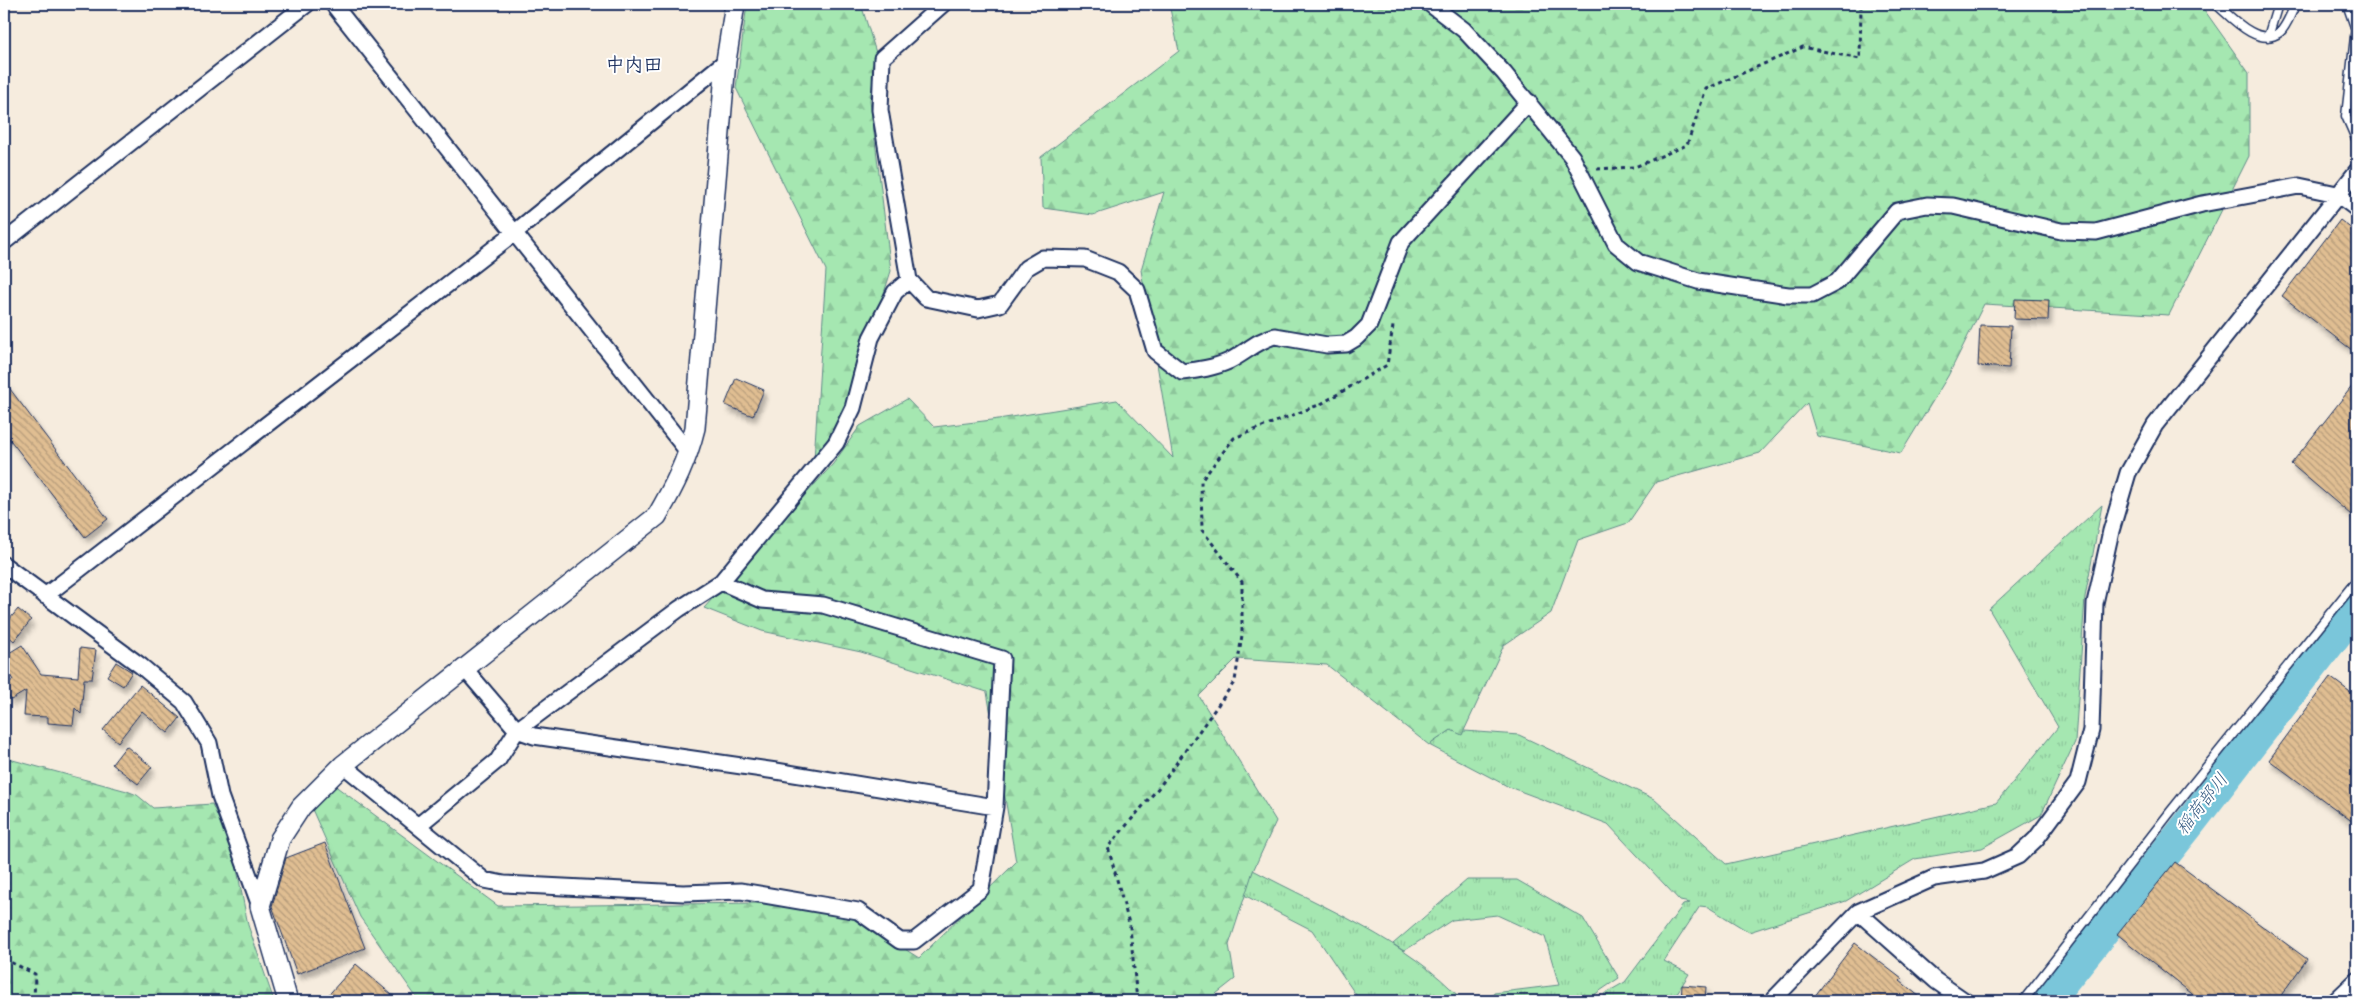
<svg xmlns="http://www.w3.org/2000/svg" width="2361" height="1005" font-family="'Comic Neue','Klee One',sans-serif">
<defs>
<pattern id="grass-tufts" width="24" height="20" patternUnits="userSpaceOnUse" patternTransform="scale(1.25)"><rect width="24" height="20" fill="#a5e7b1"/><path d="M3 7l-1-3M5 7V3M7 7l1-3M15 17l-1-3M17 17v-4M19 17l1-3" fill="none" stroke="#8dc69b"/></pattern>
<pattern id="forest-firs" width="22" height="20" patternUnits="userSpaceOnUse" patternTransform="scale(1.25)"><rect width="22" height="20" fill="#a5e7b1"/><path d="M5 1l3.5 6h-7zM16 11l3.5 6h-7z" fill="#8dc69b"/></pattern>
<pattern id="building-back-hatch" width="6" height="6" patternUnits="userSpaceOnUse" patternTransform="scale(1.25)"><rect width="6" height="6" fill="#e0be92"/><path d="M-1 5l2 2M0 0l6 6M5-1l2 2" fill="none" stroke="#b59b7a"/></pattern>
<filter id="shadow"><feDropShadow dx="3" dy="5.5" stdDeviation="2.5" flood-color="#0004"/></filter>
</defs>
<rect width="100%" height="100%" fill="#f6ecde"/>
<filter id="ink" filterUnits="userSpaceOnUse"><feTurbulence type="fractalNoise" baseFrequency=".02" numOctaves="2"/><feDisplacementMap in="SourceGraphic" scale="10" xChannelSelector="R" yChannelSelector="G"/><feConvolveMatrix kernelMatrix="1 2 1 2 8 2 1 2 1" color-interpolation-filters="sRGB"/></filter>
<g filter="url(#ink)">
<path fill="url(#grass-tufts)" stroke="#608b88" d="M2102 505 2085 597 2075 742 2041 815 1982 848 1915 859 1846 901 1749 932 1708 907 1700 906 1664 961 1689 974 1672 1001H1607L1604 994 1625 982 1683 905 1690 903 1680 901 1608 824 1509 787 1429 745 1451 730 1519 735 1654 799 1726 864 1996 803 2058 727 1989 609Z
M1253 870C1324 908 1408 941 1463 1001H1357L1358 998 1312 930 1244 895Z
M1467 880H1517L1583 918 1619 978 1585 1001H1489L1494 993 1559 985 1545 937 1497 915 1452 920 1404 951 1393 944Z"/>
<path fill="url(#forest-firs)" stroke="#608b88" d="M747 4H861L877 56 870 100 891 271 847 409 814 460 826 270 736 88Z
M1169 4H2200L2249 73V156L2169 315 1984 304 1948 376 1901 453 1817 436 1807 403 1760 453 1656 482 1628 523 1578 540 1551 613 1504 645 1462 735 1451 730 1429 745 1327 665 1236 659 1199 696 1276 821 1253 871 1229 945 1235 979 1207 1001H419L360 917 311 807 334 785 498 906 762 903 852 916 919 958 1016 862 987 692 861 652 762 631 704 608 833 464 860 426 907 399 934 427 992 420 1117 400 1173 458 1141 270 1164 192 1093 215 1043 208 1041 157 1179 51Z
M4 755 9 759 127 791 137 795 153 808 212 804 234 854 248 925 274 1001H4Z"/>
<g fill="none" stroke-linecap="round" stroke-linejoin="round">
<path stroke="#7ac6da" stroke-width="32" d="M2047 1001 2186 828 2357 607"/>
</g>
<path fill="url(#building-back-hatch)" stroke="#1b2f5e" filter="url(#shadow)" d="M2340 220 2357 233V354L2282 296Z
M2015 299 2049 300 2048 320 2014 319Z
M1980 325 2011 326 2009 368 1978 366Z
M736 378 764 390 753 416 725 405Z
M2357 380V520L2291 464Z
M4 381 108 519 85 537 4 432Z
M18 609 31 620 14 641 4 632V626Z
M22 645 41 674 78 677 80 648 96 650 92 679H84L81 714 75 708 73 725 48 723V717L24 716 26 691 11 700 4 688V685L13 680 4 665V656Z
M116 662 132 672 123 686 107 676Z
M2330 677 2357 697V825L2269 760Z
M140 685 180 718 168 733 142 711 118 742 103 730Z
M126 746 152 767 138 784 112 764Z
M325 843 365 948 297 974 272 906 286 858Z
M2175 862 2307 959 2277 1001H2201L2117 934Z
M1855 943 1902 979 1900 981 1925 1001H1811Z
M356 964 399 1001H323Z
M1682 985 1706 987 1705 1001H1681Z"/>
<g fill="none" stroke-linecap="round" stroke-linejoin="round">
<g stroke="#1b2f5e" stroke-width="11">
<path id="service" d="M2216 4C2230 16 2259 49 2280 32 2287 26 2291 12 2296 4
M2347 4 2355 27
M2356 4 2357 15
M2357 19 2346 116 2357 141
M2268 37 2278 4
M2023 1001 2171 811 2357 580"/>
</g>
<g stroke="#1b2f5e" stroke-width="19">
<path id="minor" d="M333 4 689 453
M943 4 882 58 880 110 909 280 926 298 978 309 1000 304 1026 268 1043 258 1085 259 1118 272 1137 290 1155 351 1182 372C1198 370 1214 368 1229 361 1245 353 1258 340 1275 336L1327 345 1346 344 1356 338 1369 325 1401 242 1529 102
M1430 4 1464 30 1504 73 1572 157 1616 244 1638 262 1698 281 1788 295H1812L1837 282 1897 211 1927 205 1953 206 2061 231 2096 232 2202 204 2299 186 2337 194 2357 209
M4 242 307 4
M4 565 141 666 184 702 209 743 220 796 260 906
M45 596 514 233 726 61
M465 669 517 730 534 736 776 771 995 807
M343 765 484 880 504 884 683 893 741 891 858 911 900 941H914L981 889 995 807 1002 659 823 605 762 600 721 582
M419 825 498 760 517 730 679 609 721 582 836 443 853 408 871 338 895 292 909 280
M1858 912 1936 981 1965 1001
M1772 1001 1858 912 1934 878 1984 871 2018 856 2036 839 2078 782 2091 730 2095 603 2111 531 2128 473 2155 425 2357 171
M2335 1001 2357 980"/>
</g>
<g stroke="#1b2f5e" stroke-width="22">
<path id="tertiary" d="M288 1001 260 906 280 839 301 807 343 765 657 516C674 487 687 461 695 428L726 61 735 4"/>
</g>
<path stroke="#1b2f5e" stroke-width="3" stroke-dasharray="4 4" stroke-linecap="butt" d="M1597 169 1635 167 1687 145 1706 89 1803 47 1860 59 1861 4
M4 959 35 974 34 1001
M1137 1001 1130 927 1108 847 1160 786 1235 681 1242 635V582L1202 530 1201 481 1234 438 1321 404 1387 365 1393 326"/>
<use href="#service" stroke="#fff" stroke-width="8"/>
<use href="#minor" stroke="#fff" stroke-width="15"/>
<use href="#tertiary" stroke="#fff" stroke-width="19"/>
</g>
</g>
<g text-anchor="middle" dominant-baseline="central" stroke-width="4" stroke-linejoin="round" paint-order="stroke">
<g font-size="18" font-style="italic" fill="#385c83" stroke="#fff">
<text transform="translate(2202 804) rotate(-52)">稲荷部川</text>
</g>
<g font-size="19" font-weight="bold" fill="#1b2f5e" stroke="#fff">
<text x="634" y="65">中内田</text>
</g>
</g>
<rect width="2361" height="1005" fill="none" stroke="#fff" stroke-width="20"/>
<rect x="10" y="10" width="2341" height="985" fill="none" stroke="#1b2f5e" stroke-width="2" filter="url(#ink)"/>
</svg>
